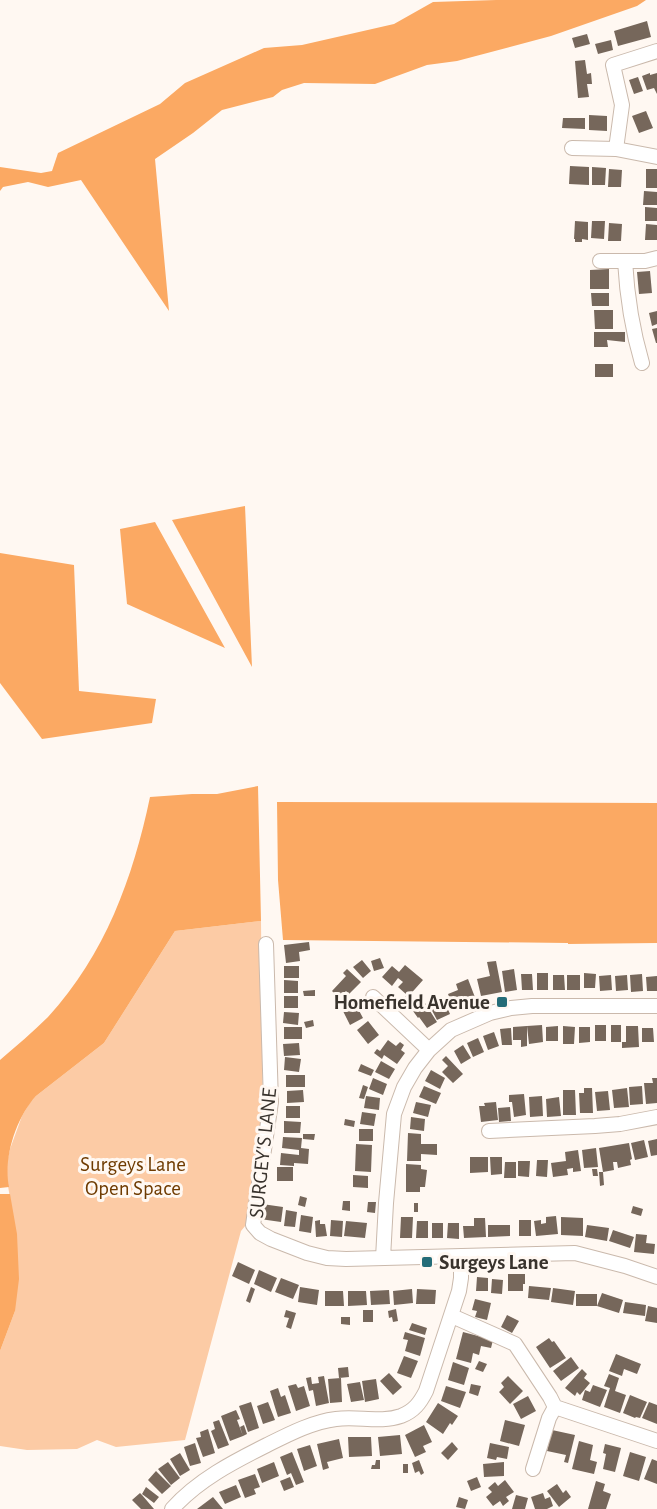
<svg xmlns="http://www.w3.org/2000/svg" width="657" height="1509" font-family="'Alegreya Sans',sans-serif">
<rect width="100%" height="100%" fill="#fff8f2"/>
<path fill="#fccba5" d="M261 921 263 1122 250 1220 241 1231 185 1440 116 1447 97 1440 77 1449 27 1450 0 1446V1351L15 1311 12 1210 7 1180V1162L10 1149 22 1116 29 1104 36 1096 104 1043 175 931Z"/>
<path fill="#fba963" d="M496 0H646L637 6 551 36 457 61 427 65 375 84 304 83 282 90 273 97 222 110 193 133 155 159 169 311 81 180 48 187 28 182 3 187 0 191V167L41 173 52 171 58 153 160 104 185 83 264 48 302 45 394 24 433 2Z
M245 506 252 667 172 520Z
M155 522 225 648 127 604 120 529Z
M0 553 74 565 79 691 156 699 152 723 42 739 0 683Z
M258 786 261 921 175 931 104 1043 36 1096C16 1118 3 1158 9 1187L0 1188V1060C16 1046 33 1032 48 1017 105 955 133 878 150 797L192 794H217Z
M277 802 657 803V943L568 944V943L283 940 278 880Z
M0 1194H10L17 1234 19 1279 15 1311 0 1351Z"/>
<path fill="#76675b" d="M647 21 651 37 618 46 614 31Z
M587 34 590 44 575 48 572 38Z
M611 40 613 50 598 54 595 44Z
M585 60 587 74 591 73 592 84H587L589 97 578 98 575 61Z
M650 73V75L657 73V94L654 88 647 90 642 76Z
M638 77 643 91 634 94 629 80Z
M646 111 653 128 639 133 632 116Z
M589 115 607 116V131L589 130Z
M563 118H585V129L562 128Z
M570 166 589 167V185L569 184Z
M592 167 606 168 605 185H592Z
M609 169 622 170 621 187H608Z
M646 169H657V188H646Z
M644 191 657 192V205H643Z
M645 207 657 208V221H645Z
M575 221 588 222V240L582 239V242H575V239H574Z
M592 221H605L604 239 591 238Z
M609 223 622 224 621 241H608Z
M646 224 657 225V240H645Z
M609 269V289H590V270Z
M650 271 652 293 639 294 637 272Z
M591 293H609V306H592Z
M594 310H613V329H595Z
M657 311V324L652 326 649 313Z
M657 328V343H656L652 329Z
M594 332H625V342L607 340 608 347H594Z
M595 364H613V377H595Z
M309 942 310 950 299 952 300 961 286 963 284 945Z
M380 958 384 968 374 971 371 961Z
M362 960 371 971 363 978 353 967Z
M496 961 502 992 481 996 477 979 490 976 487 962Z
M405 965 423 980 407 998 405 997 407 995 398 987 403 982 398 978 392 986 382 977 392 966 399 972Z
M284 966H299V978H284Z
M347 969 361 982 349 994 346 991 341 996 339 994 337 996 332 991 346 976 343 973Z
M514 969 517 990 505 992 502 971Z
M537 973H548V990H537Z
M584 973 596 974 595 988H584Z
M521 974H532L533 990H522Z
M642 974 643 991 631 992 630 975Z
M553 975H564L565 990H553Z
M567 975H580V990H567Z
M611 975 612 990 600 991 599 976Z
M627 975 628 990 616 991 615 976Z
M657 976V991H647L646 977Z
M468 979 476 1000 454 1009 448 994 458 990 456 984Z
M284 980 298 981V993H284Z
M315 990V996H304L303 991Z
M284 996H298V1008H284Z
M431 999 434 1005 444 1000 450 1014 437 1020 427 1001Z
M355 1003 363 1018 350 1025 342 1009Z
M425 1003 437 1022 427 1028 419 1017 418 1018 413 1011Z
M284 1012 299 1013 298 1025 283 1023Z
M313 1020 314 1026 306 1028 304 1022Z
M368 1021 379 1035 368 1044 357 1030Z
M542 1025 543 1042 529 1044 527 1026Z
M595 1025H606V1041H595Z
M611 1025H621V1042H611Z
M527 1026V1046L521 1047V1040H513V1027Z
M558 1026V1041H546V1027Z
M563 1026 575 1027 574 1044H563Z
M626 1026H638L639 1047 622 1048V1042H626Z
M284 1027H302V1039H284Z
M579 1027H590V1042L579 1043Z
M511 1028 512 1045H502L500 1029Z
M642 1028H653L654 1042H642Z
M494 1032 499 1046 488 1050 483 1036Z
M478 1038 484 1052 473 1057 467 1043Z
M388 1040 396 1046 400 1042 404 1045 401 1050 405 1053 397 1064 384 1055 382 1059 374 1053 377 1049 380 1051Z
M299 1043 300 1055 284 1056 283 1044Z
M463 1045 471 1058 461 1064 454 1051Z
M446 1056 463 1074 453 1083 442 1072 448 1066 442 1060Z
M285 1057 301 1059 299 1072 284 1070Z
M381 1061 395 1069 389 1079 375 1072Z
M361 1064 374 1070 371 1076 358 1071Z
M431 1070 445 1078 440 1089 425 1081Z
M286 1075H305V1087H286Z
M373 1078 387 1084 383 1095 369 1089Z
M652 1078H657V1103L646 1104 644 1083H653Z
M363 1085 368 1087 364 1099 359 1098Z
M424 1086 441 1093 436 1104 419 1097Z
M642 1086 643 1104 630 1105 629 1087Z
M584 1088H592L593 1113H580L579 1093H584Z
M627 1088 629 1107 614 1108 612 1090Z
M303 1090 304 1102 287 1103V1091Z
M563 1090H575L576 1115H563Z
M608 1091 610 1110 597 1111 595 1092Z
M524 1094 526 1115 514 1117 512 1102H509V1095Z
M366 1096 380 1098 379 1110 364 1108Z
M542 1096 543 1116 530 1117 529 1097Z
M559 1097 561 1116 547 1117 546 1099Z
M416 1102 431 1105 428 1117 413 1113Z
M496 1102 498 1120 481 1122 479 1106H485L484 1103Z
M286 1106H300V1118H286Z
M510 1107 511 1121 499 1122 498 1108Z
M362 1112 376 1114 374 1126 360 1124Z
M411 1117 425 1119 424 1131 410 1129Z
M345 1119 355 1121 354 1127 344 1125Z
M284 1121 301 1122 300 1133H284Z
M359 1129H373V1141H359Z
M408 1133 421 1134V1144H437V1155L421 1154V1161H407Z
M303 1134H315L314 1140 303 1139Z
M283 1137 302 1138 301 1148 309 1149 308 1164 294 1163V1166L280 1165 281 1153 299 1155V1150L282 1148Z
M657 1139V1155L651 1156 648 1141Z
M644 1140 648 1157 635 1160 631 1143Z
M629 1143 632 1159 630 1160 631 1165 618 1168 617 1162H613L614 1170 603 1172 599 1148Z
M356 1144 372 1145 371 1172 355 1171Z
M596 1148 598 1167 584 1168 582 1150Z
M578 1150 581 1171 573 1172V1168L567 1169 568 1175 553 1177 551 1163 566 1161 565 1152Z
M470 1157H488V1172L470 1173Z
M490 1157H502V1174L491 1175Z
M537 1160H548L547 1177 536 1176Z
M518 1161H530L529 1177 518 1176Z
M505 1162H516V1178H504Z
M406 1164 421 1165V1169L427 1170 425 1187H420V1192H406Z
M277 1167H293V1181H277Z
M592 1169H597L598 1176H593Z
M599 1172H603L604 1185 600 1186Z
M353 1175 368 1176V1188L353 1187Z
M300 1196 307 1198 305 1207 298 1205Z
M343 1201H350V1211L342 1210Z
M368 1202H376L375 1213 367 1212Z
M414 1203H418V1212H414Z
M262 1204 283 1207 281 1222 260 1219Z
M633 1206 643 1209 641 1216 631 1213Z
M286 1210 297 1212 295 1227 284 1226Z
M301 1215 313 1217 311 1233 299 1231Z
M556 1216 558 1234 536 1236 534 1221 541 1220V1224L546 1223V1217Z
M401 1217H413L412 1238H400Z
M561 1217 583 1218V1236L561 1235Z
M474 1218H485L486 1237 464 1238 463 1226H474Z
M320 1220V1224H325L327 1236 316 1237 315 1221Z
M331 1220 343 1221 342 1237 330 1236Z
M519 1220H531V1236H519Z
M346 1221 367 1223 365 1238 344 1236Z
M417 1221H428V1238H416Z
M432 1223H443V1238H432Z
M448 1223H459V1239L447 1238Z
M488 1225H510V1236L488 1237Z
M587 1225 609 1228 607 1241 585 1237Z
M613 1230 634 1237 630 1248 609 1241Z
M636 1234 647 1235 646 1243 655 1244 654 1254 634 1252Z
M238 1262 255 1270 249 1284 232 1276Z
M259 1270 277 1278 271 1292 254 1284Z
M508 1274H525V1284H523V1291H508Z
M477 1277 488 1278V1291H476Z
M281 1278 299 1285 293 1299 275 1292Z
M492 1279 503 1280 502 1294 491 1293Z
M529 1286 551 1288 549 1300 528 1298Z
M251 1287 255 1289 250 1303 246 1301Z
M300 1287 319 1290 317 1305 298 1302Z
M553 1288 575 1291 573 1305 551 1302Z
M412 1289 413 1303 394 1305 393 1291Z
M417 1289 436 1290 435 1304H416Z
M389 1290 390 1304 371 1305 370 1291Z
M325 1291H343L344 1306H325Z
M348 1291H366L367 1305 348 1306Z
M602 1293 623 1300 619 1313 597 1306Z
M576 1294H597V1306H576Z
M475 1299 491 1303 487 1320 475 1317 477 1311 472 1310Z
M625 1302 646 1305 645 1316 623 1313Z
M648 1306 657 1308V1323L645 1321Z
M396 1309 398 1321 393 1322 392 1317 389 1318 388 1311Z
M286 1310 296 1313 291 1329 286 1327 289 1318 284 1317Z
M363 1310H373V1322H363Z
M507 1315 519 1321 512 1333 501 1327Z
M341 1317H350V1325L341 1324Z
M412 1323 427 1328 425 1335 409 1330Z
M405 1332 425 1338 420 1356 405 1351 408 1340 403 1339Z
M463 1332 493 1340 491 1348 481 1346 479 1355 473 1353 471 1363 456 1359Z
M549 1338 552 1342 554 1341 566 1358 550 1368 536 1347Z
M616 1354 641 1364 637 1374 624 1369 622 1376 609 1371Z
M404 1356 418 1361 411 1378 397 1373Z
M571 1357 579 1368 561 1381 553 1371Z
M479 1361 487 1364 483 1372 475 1369Z
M453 1362 469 1368 464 1385 448 1380Z
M348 1367 349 1377 339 1378 338 1368Z
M582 1369 587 1374 584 1378 590 1383 580 1395 577 1392 575 1396 565 1388Z
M389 1373 402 1387 393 1395 380 1381Z
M609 1374 619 1378 615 1391 626 1395 620 1413 604 1407 610 1388 604 1386Z
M324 1376 329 1403 316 1406 313 1390 309 1391 306 1378 311 1377 312 1384 319 1383 318 1377Z
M508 1376 523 1391 510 1404 499 1392 504 1387 501 1383Z
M341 1378 342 1402 330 1403 328 1379Z
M376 1379 379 1399 365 1402 362 1381Z
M360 1382 364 1400 351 1402 347 1384Z
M296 1384 298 1388 304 1386 310 1406 296 1411 288 1386Z
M471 1384 481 1386 478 1396 469 1393Z
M593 1385 607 1390 600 1407 582 1400 585 1390 590 1392Z
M446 1386 466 1392 460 1408 441 1401Z
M278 1388 281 1397 285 1395 291 1413 278 1417 270 1391Z
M630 1395 647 1402 640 1418 636 1417 635 1418 623 1413Z
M528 1396 536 1411 521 1419 513 1404Z
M251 1402 259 1428 248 1432 239 1406Z
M268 1402 275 1420 263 1424 257 1406Z
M649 1402 657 1405V1424L642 1418Z
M438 1403 458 1416 452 1425 450 1423 443 1434 426 1422Z
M236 1410 240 1419 237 1420 243 1436 230 1441 221 1416Z
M219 1420 229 1445 218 1449 211 1431 215 1429 213 1422Z
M505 1420 525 1425 519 1446 500 1441Z
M244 1425 247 1434 243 1436 240 1427Z
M424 1425 432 1442 423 1446 426 1452 415 1457 405 1435Z
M208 1429 215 1453 203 1457 196 1438 201 1437 200 1432Z
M552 1430 575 1435 568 1463 564 1462 566 1455 547 1451Z
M400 1435 402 1454 380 1456 378 1437Z
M348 1437H371L372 1456 349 1457Z
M339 1439 343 1458 327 1462 329 1468 323 1470 317 1444Z
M579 1441 593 1445 590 1460 597 1462 594 1474 572 1469Z
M452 1442 458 1449 448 1460 441 1453Z
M195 1443 201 1463 190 1466 184 1447Z
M490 1443 509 1447 507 1459 497 1457 496 1460 487 1458Z
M605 1444 621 1448 615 1472 603 1469 606 1454 603 1453Z
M310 1445 317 1466 304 1471 297 1449Z
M292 1452 304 1482 296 1485 291 1473 287 1475 280 1457Z
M630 1452 646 1457 639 1481 623 1476Z
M180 1453 190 1470 180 1476 170 1459Z
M652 1459 657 1461V1484L644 1479Z
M376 1460H380V1469H371L372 1465H375Z
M419 1460 424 1473 421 1475 419 1471 415 1473 412 1463Z
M168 1462 180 1478 171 1485 158 1469Z
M274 1462 279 1476 262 1483 257 1469Z
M504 1462V1476L484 1477 483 1464Z
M403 1464H408V1473H403Z
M156 1471 171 1486 162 1494 148 1480Z
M255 1474 260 1487 254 1489 256 1494 245 1498 238 1480Z
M290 1477 294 1487 284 1491 280 1481Z
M477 1477 481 1487 471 1491 467 1481Z
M505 1480 514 1492 506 1497 509 1501 503 1506 500 1501 493 1506 486 1497 492 1492 488 1488 495 1482 498 1486Z
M596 1481 605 1484 603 1491 611 1494 606 1509H588Z
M557 1484 563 1493 566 1490 571 1497 559 1507 547 1491Z
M236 1485 241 1497 225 1504 219 1492Z
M146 1487 159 1497 154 1503 142 1494Z
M140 1493 142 1495 154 1509H141L132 1500Z
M543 1493 545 1499 550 1497 553 1506 547 1509H535L531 1497Z
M516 1495 528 1498 525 1509H512Z
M213 1497 223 1509H197Z
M459 1497 468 1500 465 1509 456 1507Z"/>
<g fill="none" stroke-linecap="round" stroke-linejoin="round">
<g stroke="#cab9ac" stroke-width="16">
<path id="minor" d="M572 148 616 149 657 157
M616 149 622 105 613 65 657 51
M600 261H625
M642 363C632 329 627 296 625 261H645L657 258
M266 944 271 1102 253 1225 260 1233 271 1239 307 1253 327 1258 346 1259 575 1253 625 1266 657 1277
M373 997 429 1050
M489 1131 595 1126 620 1124 657 1117
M383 1258 386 1203 394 1114 404 1087 415 1068 429 1050 451 1030 490 1013 511 1008 532 1006H657
M452 1316 515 1344 550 1397 555 1407 657 1441
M533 1469 549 1418 555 1407
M172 1509C198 1480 233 1462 267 1445 289 1434 312 1422 336 1419 357 1416 381 1423 401 1416 414 1411 420 1403 426 1391L459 1291 461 1278V1256"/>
</g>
<use href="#minor" stroke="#fff" stroke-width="14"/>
</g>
<g fill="#246c78" stroke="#fff8f2" stroke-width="2">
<rect x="496" y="996" width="12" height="12" rx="3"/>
<rect x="421" y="1256" width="12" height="12" rx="3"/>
</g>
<g text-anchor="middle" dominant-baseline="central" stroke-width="6" stroke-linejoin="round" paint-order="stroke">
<g font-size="21" font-weight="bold" fill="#39332d" stroke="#fff8f2" text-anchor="end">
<text x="490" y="1002">Homefield Avenue</text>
<text x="439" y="1262" text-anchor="start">Surgeys Lane</text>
</g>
<g font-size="21" fill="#39332d" stroke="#fff8f2">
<text transform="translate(263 1153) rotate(-84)">SURGEY'S LANE</text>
</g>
<g font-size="21" fill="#6f3b00" stroke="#fff8f2">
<text x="133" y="1164">Surgeys Lane<tspan x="133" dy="24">Open Space</tspan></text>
</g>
</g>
</svg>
